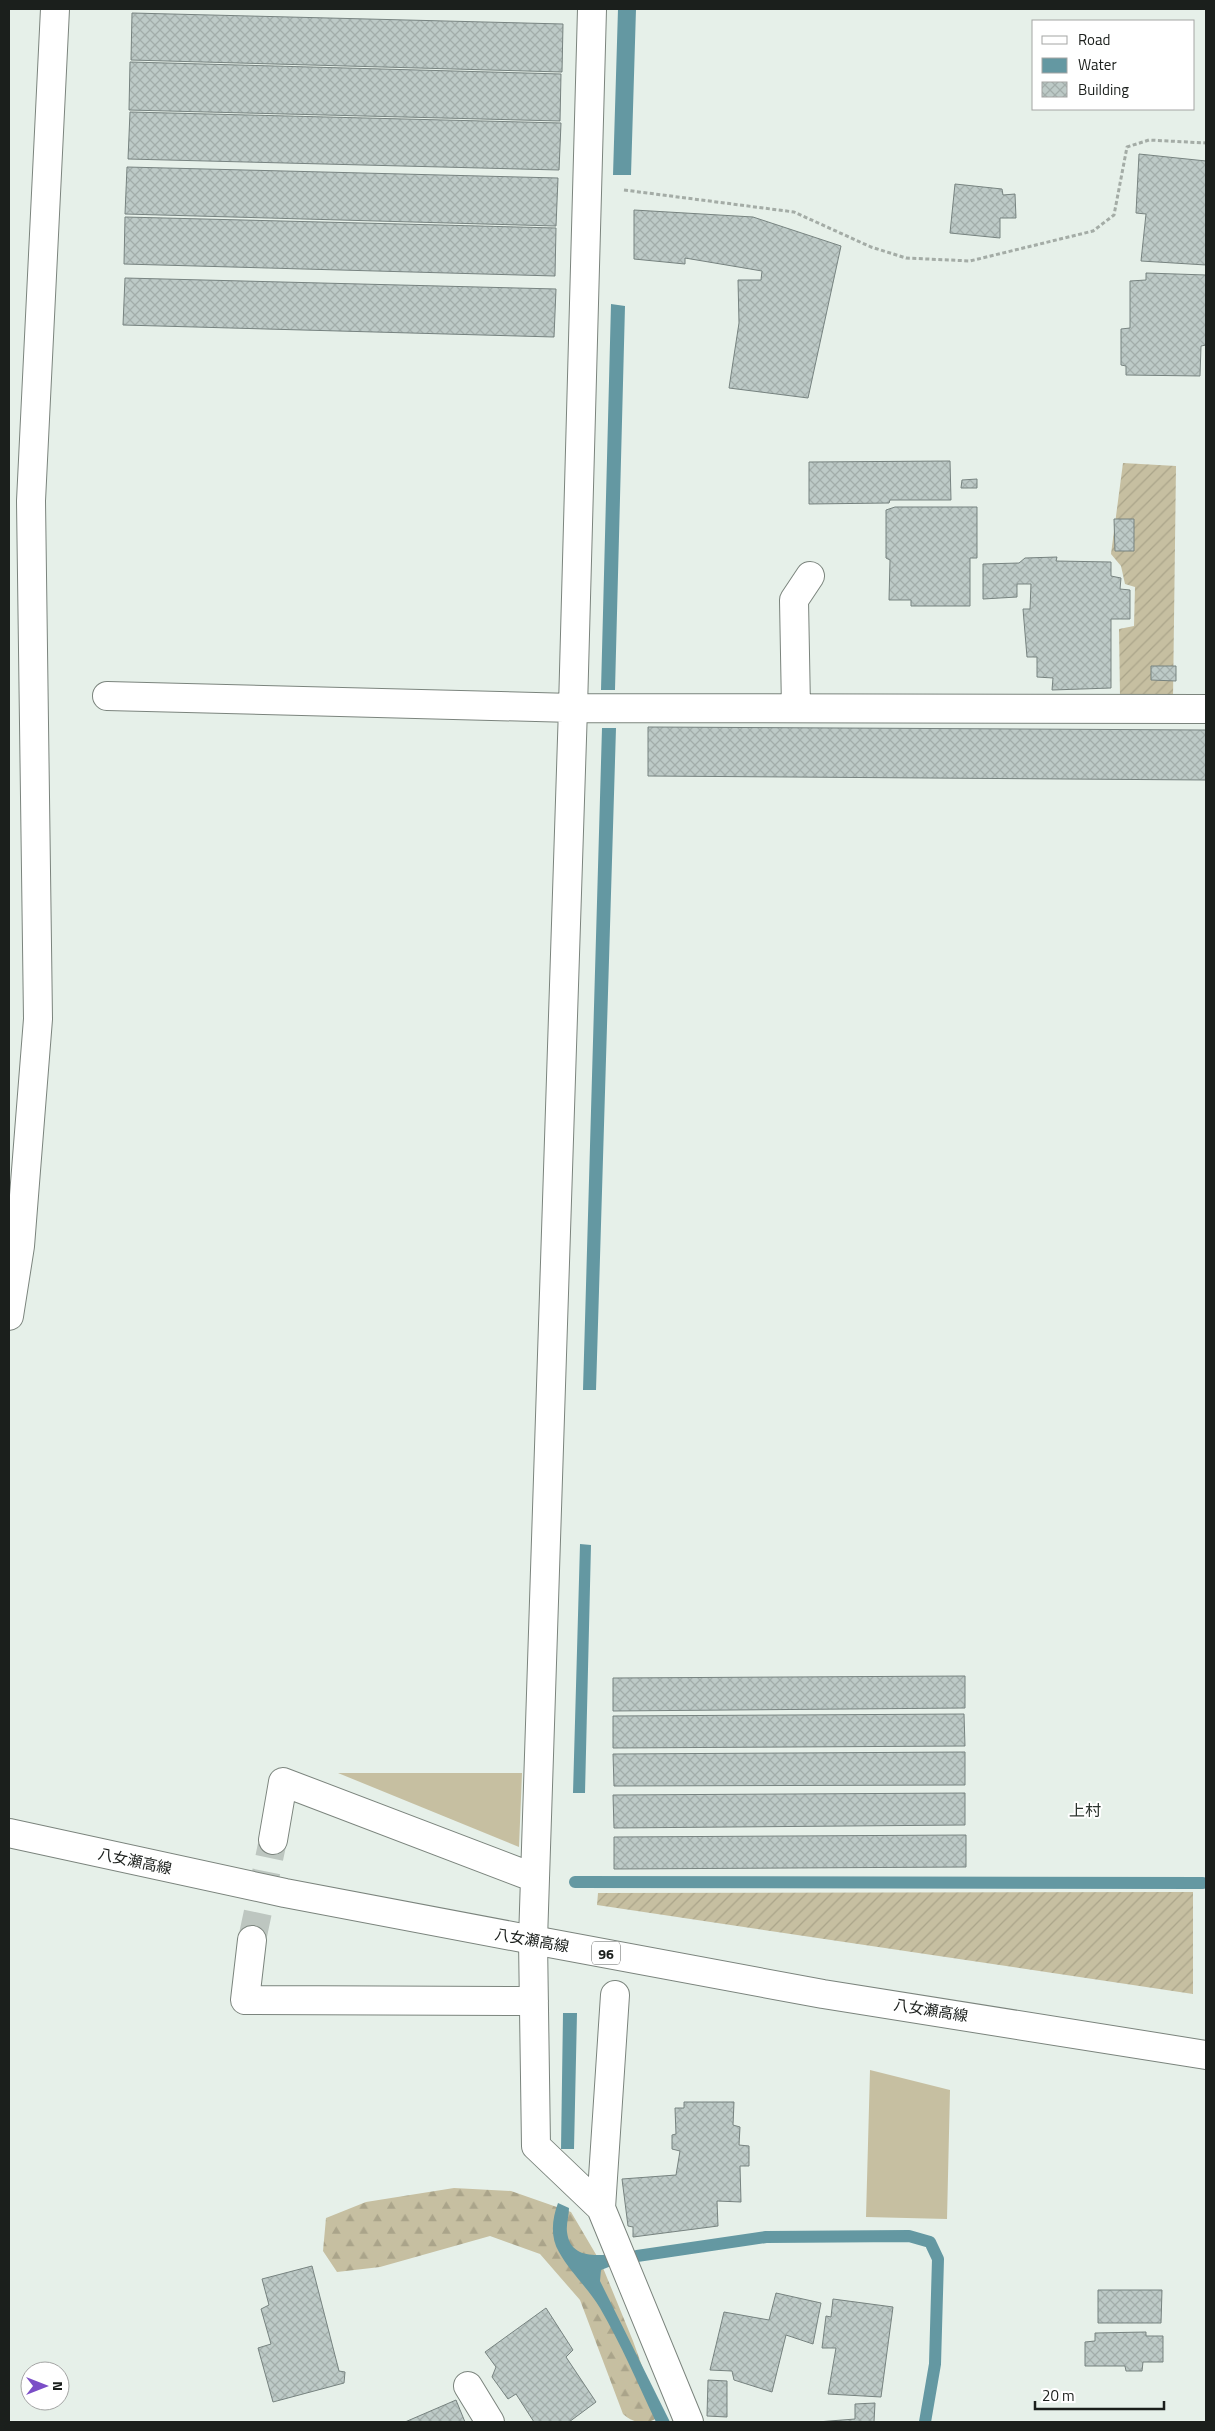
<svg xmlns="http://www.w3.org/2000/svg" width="1215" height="2431" font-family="'Titillium Web','Noto Sans JP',sans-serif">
<defs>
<pattern id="forest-firs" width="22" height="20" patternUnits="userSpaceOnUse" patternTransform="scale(1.25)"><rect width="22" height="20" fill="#c6bfa1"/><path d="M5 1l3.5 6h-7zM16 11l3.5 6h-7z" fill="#aaa48a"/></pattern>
<pattern id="garden-furrows" width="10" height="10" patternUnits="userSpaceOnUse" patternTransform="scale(1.25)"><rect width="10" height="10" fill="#c6bfa1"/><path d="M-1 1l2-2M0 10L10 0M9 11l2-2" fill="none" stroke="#aaa48a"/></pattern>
<pattern id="building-cross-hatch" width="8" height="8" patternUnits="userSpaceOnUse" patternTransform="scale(1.25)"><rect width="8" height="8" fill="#bdcac7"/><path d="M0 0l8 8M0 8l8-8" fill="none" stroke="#a2adaa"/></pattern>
</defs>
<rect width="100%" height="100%" fill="#e6f0e9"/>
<path fill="#c6bfa1" d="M338 1773H522L519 1847Z
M870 2070 950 2090 947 2219 866 2217Z"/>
<path fill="url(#forest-firs)" d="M454 2188 511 2191 571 2212 601 2263 633 2341 660 2416C646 2426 635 2424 623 2414L580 2300 540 2254 490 2236 380 2267 337 2272 323 2251 326 2218 366 2202Z"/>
<path fill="url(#garden-furrows)" d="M1123 463 1176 466 1173 699 1120 697 1119 629 1134 626 1135 587 1125 584 1121 566 1111 554Z
M1193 1892V1994L597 1905 598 1893Z"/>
<path fill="#6498a2" d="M618 9H636L631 175H613Z
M611 304 625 306 615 690H601Z
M602 728H616L596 1390H583Z
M580 1544 591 1545 585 1793H573Z
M563 2013H577L574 2149H561Z
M558 2203 569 2208C569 2216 566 2224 567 2232 571 2266 612 2253 635 2251L637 2256 601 2270 600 2281 670 2422H656C638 2384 621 2344 600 2308 588 2288 570 2272 559 2252 550 2237 552 2219 558 2203Z"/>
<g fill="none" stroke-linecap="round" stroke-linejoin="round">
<path stroke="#6498a2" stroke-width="12" d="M575 1882 1203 1883
M637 2256 766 2237 909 2236 930 2242 938 2259 935 2364 925 2422"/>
</g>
<path fill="url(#building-cross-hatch)" stroke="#778380" d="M132 13 563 24 562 72 131 60Z
M130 62 561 74 560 121 129 110Z
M130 112 561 123 559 170 128 159Z
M1139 154 1206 161V265L1141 261 1146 214 1136 213Z
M127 167 558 178 556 226 125 214Z
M955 184 1002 189 1003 195 1015 194 1016 218H1000V238L950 233Z
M634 210 753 217 841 246 808 398 729 388 739 323 738 280H761L762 271 685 258V264L634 259Z
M125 217 556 228 555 276 124 264Z
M1146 273 1206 275V345L1201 346 1200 376 1126 375V366L1121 365V329L1130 328V281L1146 280Z
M125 278 556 289 554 337 123 325Z
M950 461 951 500H890L889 503 809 504V462Z
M977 479V488H961L962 480Z
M895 507H977V558H970V606H911V600H889L890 560 886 558V510Z
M1114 519H1134V551H1115Z
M1057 557 1056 561 1111 562V576L1121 578 1120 589 1130 590V619H1111V688L1052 690 1053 678 1037 677V657H1027L1023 609H1030L1031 584H1017V597L983 599V564L1019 563 1025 558Z
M1151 666H1176V681L1151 680Z
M648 727 1206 730V780L648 776Z
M965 1676V1708L613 1711V1678Z
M964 1714 965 1746 613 1748V1716Z
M965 1752V1785L614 1786 613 1754Z
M965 1793V1825L614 1828 613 1795Z
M966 1835V1867L614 1869V1837Z
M684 2102H734L733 2125 740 2127 739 2145 749 2146V2166H740L741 2202 717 2201 718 2226 633 2237V2227L628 2226 622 2179 676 2175 680 2151 672 2149V2135L676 2134 675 2108H684Z
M312 2266 339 2371 345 2372 344 2383 273 2402 258 2348 271 2344 261 2309 269 2305 262 2279Z
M1098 2290H1162L1161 2323H1098Z
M776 2293 821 2303 813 2344 786 2335 772 2392 734 2380 732 2371 710 2370 724 2312 769 2320Z
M833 2299 893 2307 881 2397 828 2394 836 2348H822L826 2316 831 2317Z
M546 2308 573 2350 566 2357 596 2402 569 2422H534L516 2394 508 2399 492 2377 496 2367 485 2352Z
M1146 2332V2336H1163V2362H1143L1142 2371H1126L1125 2366H1085V2342L1095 2341V2333Z
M708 2380 727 2381V2417L707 2416Z
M456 2400 465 2422H405Z
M875 2403 874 2422H817L855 2419V2404Z"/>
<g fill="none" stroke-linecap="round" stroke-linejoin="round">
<path stroke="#bdc6c0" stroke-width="28" stroke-dasharray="28 14" stroke-linecap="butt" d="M252 1940 273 1840"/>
<g stroke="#7b847d" stroke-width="30">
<path id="minor" d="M592 9 573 708 533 1940 536 2146 601 2208 689 2422
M107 696 573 708 1206 709
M796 708 794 600 810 576
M9 1316 20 1246 38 1019 31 501 55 9
M273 1840 283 1782 535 1878
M252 1940 245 2000 534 2001
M601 2208 615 1995
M468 2386 490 2422"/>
</g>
<g stroke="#7b847d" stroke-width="30">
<path id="major" d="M9 1833 285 1893 533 1940 823 1994 1206 2055"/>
</g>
<path stroke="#a4aca6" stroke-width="3" stroke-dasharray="4 2.5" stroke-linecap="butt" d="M624 190 794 212 871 247 906 258 970 261 1093 231 1114 215 1127 147 1149 140 1206 143"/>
<use href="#minor" stroke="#fff" stroke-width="28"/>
<use href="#major" stroke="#fff" stroke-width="28"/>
</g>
<g text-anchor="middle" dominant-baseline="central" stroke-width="4" stroke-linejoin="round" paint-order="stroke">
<rect fill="#fff" stroke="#5f6260" stroke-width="1" x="592" y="1941.5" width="28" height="23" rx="4"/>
<g font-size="14" font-weight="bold" fill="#1b1f1c">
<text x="606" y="1953">96</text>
</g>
<g font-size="15" fill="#1b1f1c" stroke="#fff">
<text transform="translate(135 1861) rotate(12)">八女瀬高線</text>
<text transform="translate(532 1940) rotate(10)">八女瀬高線</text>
<text transform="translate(931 2010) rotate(9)">八女瀬高線</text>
</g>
<g font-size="16" fill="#2c342e" stroke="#fff">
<text x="1085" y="1810">上村</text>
</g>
</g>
<rect width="1215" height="2431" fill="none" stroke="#1b1f1c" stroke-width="20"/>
<rect x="1032" y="20" width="162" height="90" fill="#ffffff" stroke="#a4a5a4"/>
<rect x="1042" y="36" width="25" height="8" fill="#ffffff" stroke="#a4a5a4"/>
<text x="1078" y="45" font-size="15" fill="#1b1f1c">Road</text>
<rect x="1042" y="58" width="25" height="15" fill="#6498a2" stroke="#a4a5a4"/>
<text x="1078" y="70" font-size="15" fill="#1b1f1c">Water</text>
<rect x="1042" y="82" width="25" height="15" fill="url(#building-cross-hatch)" stroke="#a4a5a4"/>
<text x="1078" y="95" font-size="15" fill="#1b1f1c">Building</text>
<g transform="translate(45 2386) rotate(90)"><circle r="24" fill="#ffffff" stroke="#a4a5a4"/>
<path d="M0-4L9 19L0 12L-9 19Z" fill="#7b4ec7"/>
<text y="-8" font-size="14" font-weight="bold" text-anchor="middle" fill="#1b1f1c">N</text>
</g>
<path d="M1035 2401v8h129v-8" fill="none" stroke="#1b1f1c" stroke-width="2.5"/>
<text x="1042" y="2401" font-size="15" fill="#1b1f1c" stroke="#ffffff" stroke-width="4" paint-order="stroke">20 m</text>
</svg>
